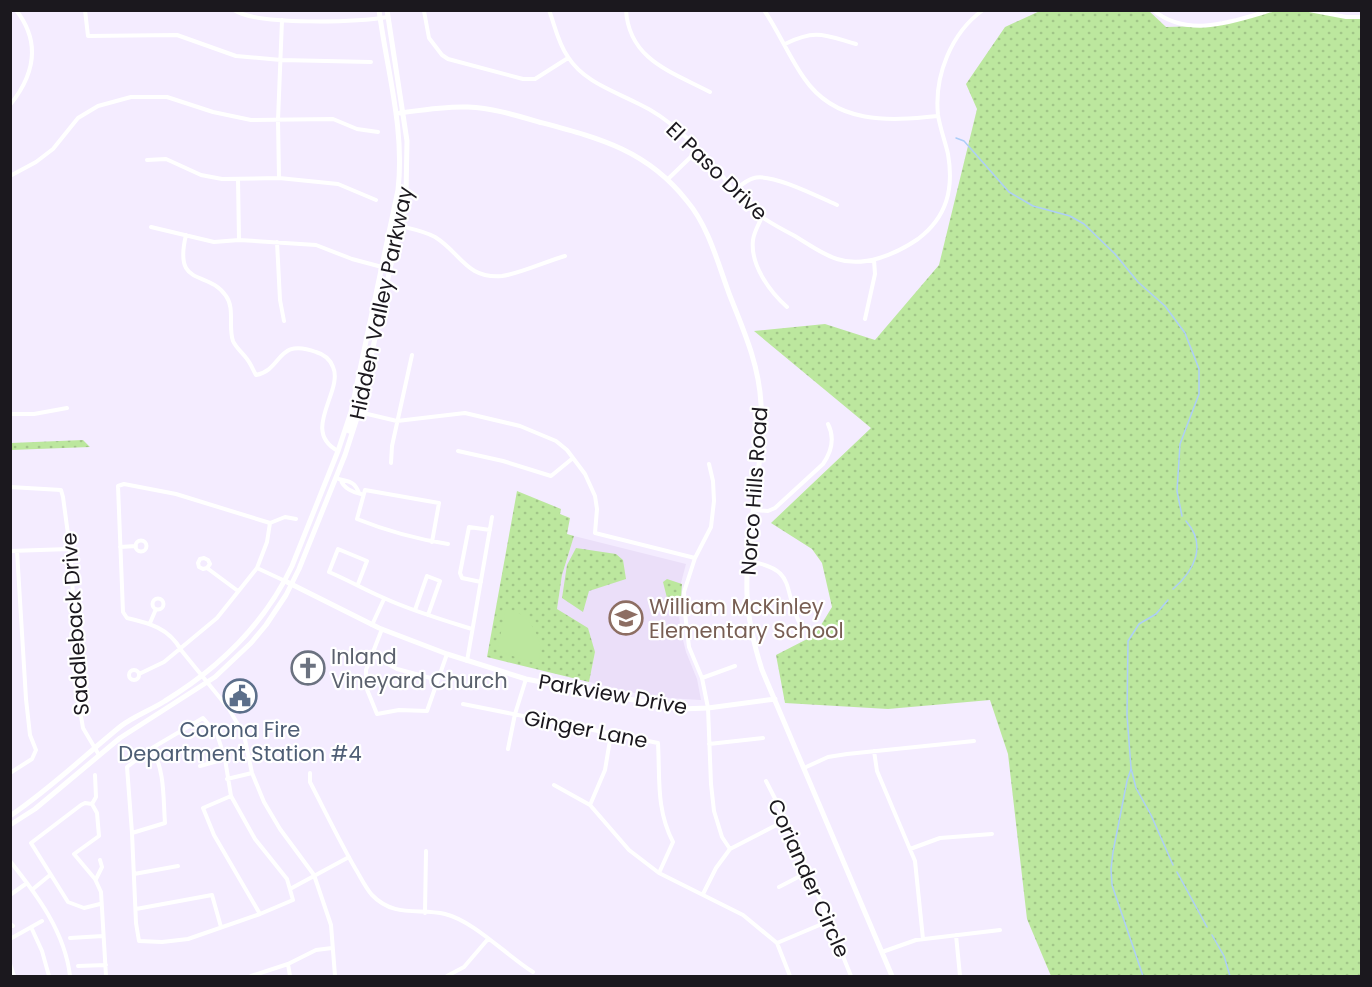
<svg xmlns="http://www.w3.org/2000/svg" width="1372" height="987" font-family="Poppins,sans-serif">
<defs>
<pattern id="grass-dots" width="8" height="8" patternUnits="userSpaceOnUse" patternTransform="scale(1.5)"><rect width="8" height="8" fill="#bce79e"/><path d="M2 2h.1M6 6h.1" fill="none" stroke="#a1c588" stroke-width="1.8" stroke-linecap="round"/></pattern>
</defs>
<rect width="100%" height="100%" fill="#f4ecff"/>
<path fill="#ebdff9" d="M574 536 686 564 681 583 678 607 681 632 686 652 697 679 701 700 651 697 589 682 595 652 557 609 562 575Z"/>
<path fill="url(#grass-dots)" d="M1042 10 1149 11 1166 27 1202 26 1272 11H1309L1346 17H1361V976H1051L1027 919 1008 754 990 700 888 709 785 703 776 655 815 635 832 607 822 563 812 549 771 523 871 428 754 331 825 324 875 340 939 265 977 109 966 84 1005 27Z
M83 440 90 447 11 450V443Z
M517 491 561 509 560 514 570 518 567 534 574 536 562 575 557 609 588 628 595 652 589 682 487 657Z
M576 548 616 554 623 560 626 579 589 591 583 612 562 598 567 565Z
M667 579 682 584 680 612 670 610 663 582Z"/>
<path fill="#bce79e" d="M506 609C523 610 537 628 540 645 541 652 539 658 538 664L497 651Z"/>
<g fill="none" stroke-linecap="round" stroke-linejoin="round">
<path stroke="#adcef8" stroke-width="1.5" d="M956 138 964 141 1009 192 1033 206 1070 216 1084 224 1115 254 1138 282 1165 306 1185 333 1199 369V394L1180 444 1177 491 1182 516
M1173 589C1195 570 1207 545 1186 521
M1168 600 1156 614 1139 624 1128 641 1127 715 1131 768 1136 788 1151 815 1173 865
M1131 769 1127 781 1113 852 1111 869 1112 885 1143 976
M1177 872 1207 927
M1212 935 1224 956 1230 976"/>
<path stroke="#fff" stroke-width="4" d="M85 10 88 36 177 35 236 56 281 60 371 62
M234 10C258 26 358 22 388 17
M549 10C555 26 558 43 568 57 584 82 614 91 639 104 654 111 668 121 680 132 695 144 709 159 721 174 728 183 733 192 741 200 756 215 774 225 793 235 807 243 821 254 837 259 864 268 896 254 918 239 947 217 954 189 948 154 945 141 940 128 938 115 934 76 951 33 983 10
M626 10C629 60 672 72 710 92
M764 10C779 32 789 57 804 78 836 125 889 121 938 116
M1153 10C1188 39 1234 21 1272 10
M1309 10 1346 17H1362
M424 11 429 38 442 55 448 59 523 79H535L568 58
M785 44C816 29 824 35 856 44
M10 105C35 74 41 42 16 10
M147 160 166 159 201 175 222 179 279 178 338 184 376 200
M10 176 36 162 53 149 78 118 98 106 131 97H167L213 112 251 120 333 119 357 129 378 132
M279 178 278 120 282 20
M238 179 239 240
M668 179 699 149
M734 191C740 186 746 180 754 178 772 173 819 197 837 205
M762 217C759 224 754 232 753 240 750 265 770 292 787 307
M400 226C412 229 424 231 435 237 461 253 466 279 502 276 519 274 547 261 565 256
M151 227 214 242 239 240 316 245 352 259 382 267
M186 235C173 289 208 269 226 296 235 308 228 327 233 341 236 348 243 353 247 359 251 364 253 370 256 375 283 370 276 337 316 352 323 354 330 359 333 367 344 391 300 431 338 451
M277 242 280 300 284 321
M865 319 875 274 874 260
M359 412 397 421 465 413 520 426 556 441 567 450 585 474 595 496 597 509 595 533 695 558
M10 414H34L67 408
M458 451 503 461 551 476 573 458
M391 463 392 446 412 355
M709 464 713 481 714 501 711 527 695 558 684 592 685 613 689 647 702 678 708 708 711 784 714 811 722 837 730 849
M336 478C346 482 354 479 359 493
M341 480C343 488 354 493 361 494
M10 487 61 490 63 497 70 549 81 716 83 728 99 755
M753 510 768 511 775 508 823 464C832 451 835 438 828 424
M270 523 176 494 124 484 118 486 123 612 127 618C149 623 169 628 181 650L229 709 244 735 252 773 264 802 280 829 314 875 331 925 335 976
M270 523 285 517 296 519
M135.5 546a5.5 5.5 0 1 1 11 0a5.5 5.5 0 1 1-11 0Z
M432 542 439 503 365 490 357 519C387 531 416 539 448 544
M120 547 136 546
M10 551 70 549
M749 561C797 570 782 586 799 622
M207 568 210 564 208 560 204 558 200 559 198 563 199 567 203 569 207 568 238 591
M257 568 285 581
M481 582 462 578 460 573 469 527 490 530
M358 584 367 561 338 549 329 572C348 580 365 590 384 598 412 611 443 620 472 629
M152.5 604a5.5 5.5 0 1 1 11 0a5.5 5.5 0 1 1-11 0Z
M415 610 427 576 440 581 428 615
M685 613 722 606
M150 623 156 609
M372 625 384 599
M382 629 366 670V687L377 714 399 710 427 711 447 654
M372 655 397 669 438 680
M467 661 492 517
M129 675a5 5 0 1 1 10 0a5 5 0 1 1-10 0Z
M139 674 164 662 217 618 257 568 267 542 270 523
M702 678 735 666
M463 704 658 743C660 779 656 809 673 842L659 873
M203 718 217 734 225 759 231 796 255 839 287 879 293 900 260 914 188 939 162 942 139 941 136 923 132 833 127 767 152 748Z
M709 744 763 738
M508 749 515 714 526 679
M874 751 877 771 915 861 923 939
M200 766 225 759
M804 768 828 757 847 754 974 741
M10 773 32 759 36 750 30 735 26 699 17 551
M310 773V782C325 811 339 840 355 868 360 876 365 887 372 895 394 918 419 908 445 914 474 921 507 956 533 972
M227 779 252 773
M766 781 786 820 806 873 818 895 851 976
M554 785 590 805 629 850 659 873 743 915 777 943 790 976
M231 796 203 808 214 835 260 914
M92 804 97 813 99 836 74 854 95 879 101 892 106 976
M92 804 85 803 81 805 31 843 68 902 84 908 100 904
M92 804 96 797 95 775
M590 805 605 770 611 734
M132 833 165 823C163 796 165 772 152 748
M910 849 940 838 992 834
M10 861C37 895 65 932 70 976
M134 874 178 866
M96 879 102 867 100 860
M779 887 806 873
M33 889 50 875
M290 889 349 857
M703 894 716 868 730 849 786 820
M10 895 27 883
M136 909 212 895 221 927
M425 913 426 851
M10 924 13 926
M31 927 42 951 49 976
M956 935 960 976
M70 938 103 936
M10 939 42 921
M777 943 829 921
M882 952 916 940 1000 930
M10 964 14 976
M288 964 290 976
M78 966 106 965
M251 976 288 964 316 950 332 948
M447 976 464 967 488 939"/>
<path stroke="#fff" stroke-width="5" d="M400 113C422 110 445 106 468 107 492 108 515 115 539 122 599 138 647 150 687 201 709 227 718 264 730 296 744 331 759 365 761 404 765 468 745 531 747 594 748 621 754 645 762 670L892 976
M285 581 379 628 447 654 526 679 680 709 708 708 775 699"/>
<path stroke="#fff" stroke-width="5" d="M349 431 354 417 358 413
M10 816C50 789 84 756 121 726 134 716 151 710 165 701 219 668 265 623 292 566L338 451 351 412 398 190C405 129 387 71 379 10
M10 825 35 809 120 738 215 677 251 643 266 625 286 595 299 569 345 455 359 412 406 195 407 141 387 10"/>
</g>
<defs>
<g id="school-ring" transform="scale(1.725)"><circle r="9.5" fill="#fff" stroke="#8d6e63" stroke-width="1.5"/><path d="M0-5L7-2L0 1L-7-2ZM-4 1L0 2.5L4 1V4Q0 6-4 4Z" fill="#8d6e63"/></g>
<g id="church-ring" transform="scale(1.725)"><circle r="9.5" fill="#fff" stroke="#6b7280" stroke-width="1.5"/><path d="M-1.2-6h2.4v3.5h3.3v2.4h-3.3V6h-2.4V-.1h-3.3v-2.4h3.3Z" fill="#6b7280"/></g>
<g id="civic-ring" transform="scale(1.725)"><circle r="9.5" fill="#fff" stroke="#5c6f8a" stroke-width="1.5"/><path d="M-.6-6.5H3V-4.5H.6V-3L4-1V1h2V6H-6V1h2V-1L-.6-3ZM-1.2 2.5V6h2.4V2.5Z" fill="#5c6f8a"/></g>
</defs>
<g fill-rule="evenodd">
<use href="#school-ring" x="626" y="618"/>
<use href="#church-ring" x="308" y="668"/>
<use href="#civic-ring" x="240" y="696"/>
</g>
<g text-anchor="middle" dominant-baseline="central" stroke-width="4.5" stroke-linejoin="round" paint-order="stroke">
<g font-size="21" fill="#1b181e" stroke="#fff">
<text transform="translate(717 171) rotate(44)">El Paso Drive</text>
<text transform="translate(381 303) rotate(-78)">Hidden Valley Parkway</text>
<text transform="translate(754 491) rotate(-86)">Norco Hills Road</text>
<text transform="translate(75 624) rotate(-94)">Saddleback Drive</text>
<text transform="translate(613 694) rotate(10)">Parkview Drive</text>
<text transform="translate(586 729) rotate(11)">Ginger Lane</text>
<text transform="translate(809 878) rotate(66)">Coriander Circle</text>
</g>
<g font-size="21" fill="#785e54" stroke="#fff" text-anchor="start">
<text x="649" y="606">William McKinley<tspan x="649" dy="24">Elementary School</tspan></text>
</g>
<g font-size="21" fill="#5b616d" stroke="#fff" text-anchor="start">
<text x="331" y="656">Inland<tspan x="331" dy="24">Vineyard Church</tspan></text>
</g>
<g font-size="21" fill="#4e5e75" stroke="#fff">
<text x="240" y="729">Corona Fire<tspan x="240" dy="24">Department Station #4</tspan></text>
</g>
</g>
<rect width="1372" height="987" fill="none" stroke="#1b181e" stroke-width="24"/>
</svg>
